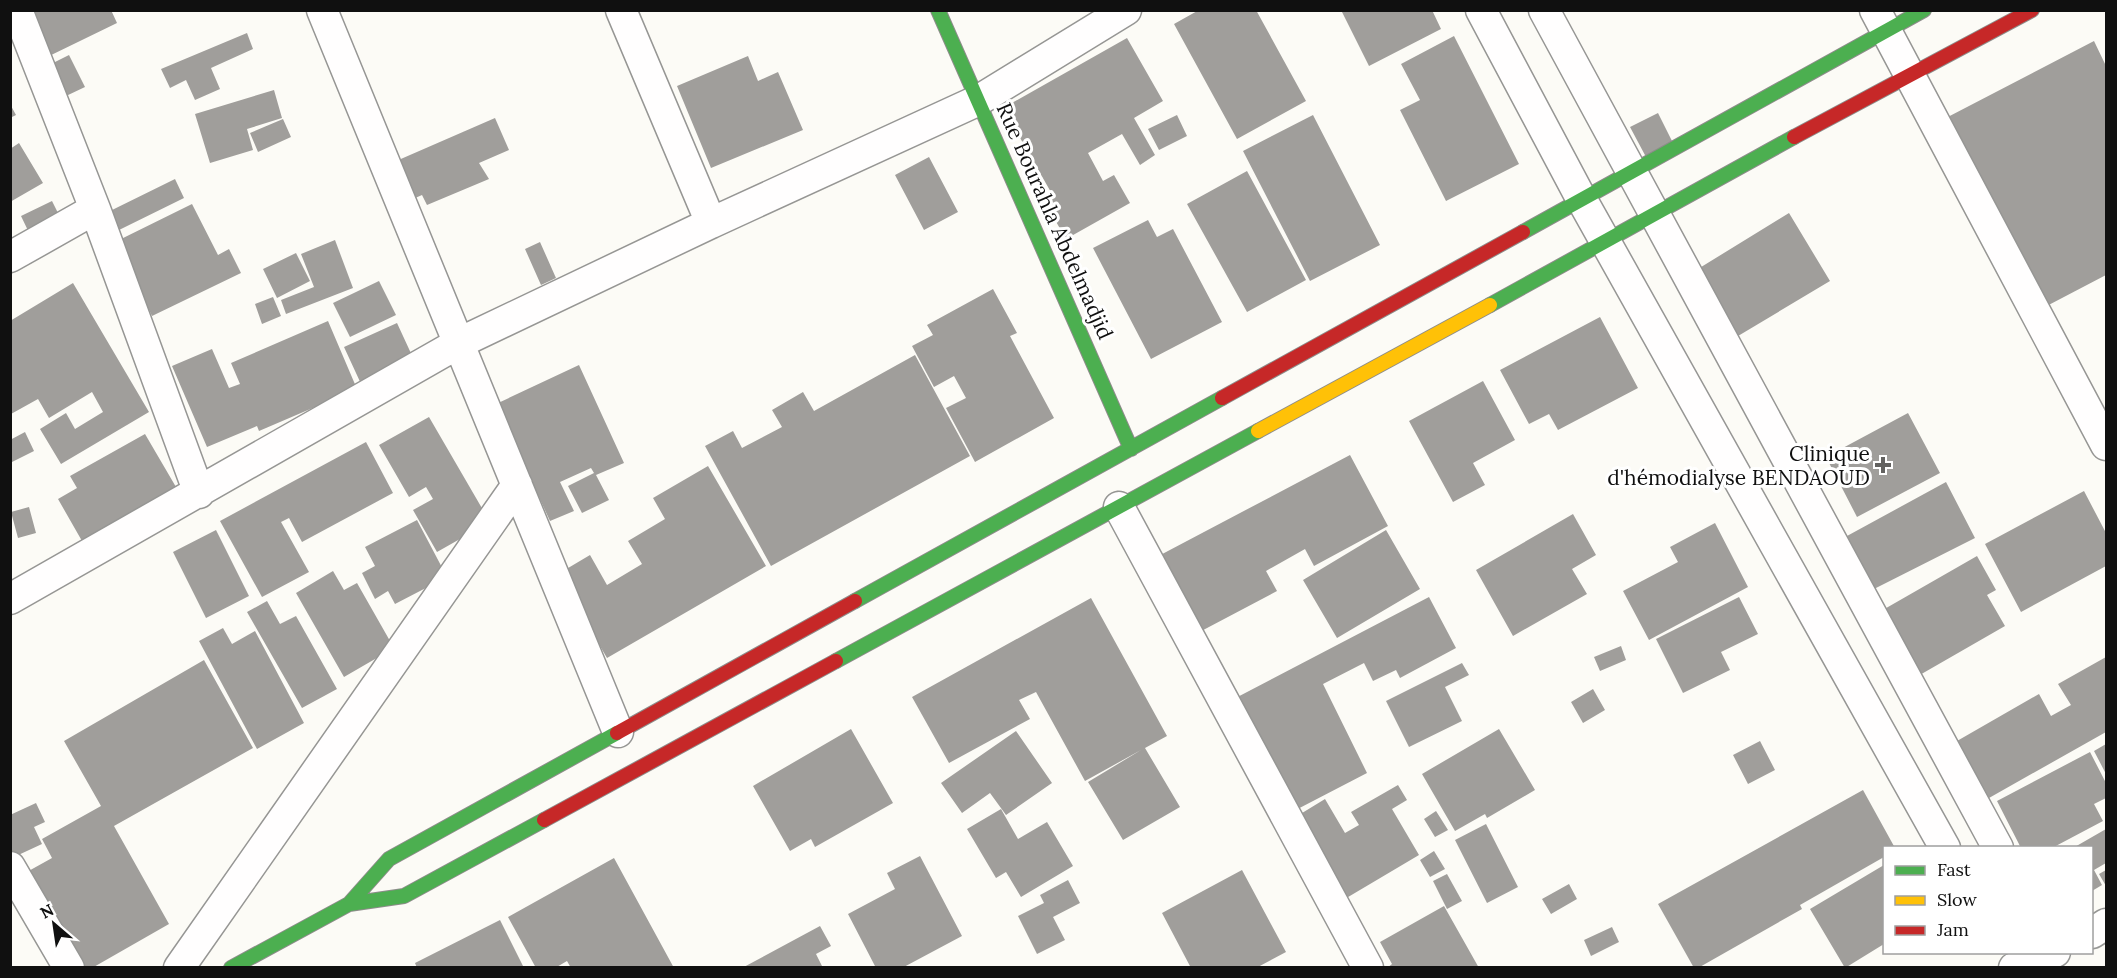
<svg xmlns="http://www.w3.org/2000/svg" width="2117" height="978" font-family="Lora,serif">
<rect width="100%" height="100%" fill="#fcfbf6"/>
<path fill="#a09e9b" d="M21 10H111L117 23 43 59Z
M1199 10H1256L1306 101 1237 139 1174 24Z
M1341 10H1432L1441 29 1369 66Z
M247 33 253 49 211 68 220 89 195 100 186 80 170 88 161 69Z
M1454 36 1519 164 1446 201 1400 110 1420 100 1401 64Z
M1127 38 1163 101 1134 118 1155 155 1140 165 1122 134 1088 153 1103 181 1114 175 1130 203 1066 239 1043 199 1052 194 1003 108Z
M2094 41 2106 66V275L2041 309 1942 120Z
M69 55 85 87 66 96 51 64Z
M748 56 758 81 778 72 803 130 711 168 677 86Z
M274 90 282 118 247 129 253 150 210 163 195 114Z
M10 104 16 115 10 118Z
M1658 113 1673 143 1646 157 1630 127Z
M1177 115 1187 136 1159 150 1148 129Z
M1313 115 1380 245 1310 281 1243 151Z
M495 118 509 150 479 163 489 179 427 205 422 195 404 203 387 165Z
M283 119 291 137 258 152 250 133Z
M19 143 43 183 10 202V149Z
M929 157 958 212 924 230 895 175Z
M1247 171 1306 280 1247 312 1187 204Z
M175 179 184 198 117 231 108 212Z
M52 201 64 225 33 241 21 216Z
M192 204 218 255 229 249 241 273 152 316 115 242Z
M1789 213 1830 281 1733 339 1693 272Z
M1148 220 1157 237 1173 229 1222 322 1151 359 1093 248Z
M335 240 353 288 286 314 281 300 314 287 301 254Z
M540 242 556 278 541 285 525 249Z
M296 253 310 281 277 298 263 269Z
M379 281 396 315 350 337 333 303Z
M73 283 149 412 61 464 40 429 66 413 75 429 103 412 92 392 49 418 38 399 11 414 10 321Z
M993 289 1017 333 1010 336 1054 418 975 462 946 408 966 398 954 376 934 387 912 346 933 335 927 325Z
M273 297 281 316 262 324 255 304Z
M1600 317 1638 388 1558 430 1549 414 1529 424 1500 370Z
M328 321 357 389 259 431 257 426 207 447 172 366 212 349 229 388 240 384 231 363Z
M397 323 415 362 362 386 344 347Z
M915 355 970 456 771 566 705 446 733 431 742 448 782 427 772 410 803 392 814 411Z
M579 365 624 463 596 475 609 500 582 513 568 486 594 473 591 468 560 482 574 511 550 521 496 404Z
M1483 381 1515 440 1473 463 1485 485 1453 502 1409 421Z
M1908 413 1940 473 1857 517 1826 457Z
M429 417 490 522 437 552 413 510 433 499 426 487 409 497 379 445Z
M25 432 34 451 10 463V440Z
M145 434 176 487 82 541 58 499 77 488 70 476Z
M366 442 393 493 302 542 289 518 281 522 309 572 262 597 220 521Z
M1350 455 1388 526 1314 566 1305 549 1266 571 1277 591 1190 637 1149 561Z
M708 466 766 566 607 658 558 574 590 555 607 585 642 564 628 541 665 519 653 498Z
M1946 482 1975 538 1874 589 1847 536Z
M2084 491 2106 533V566L2021 612 1985 544Z
M29 507 36 533 18 538 11 512Z
M1573 514 1596 555 1572 569 1587 594 1513 636 1476 570Z
M417 520 447 577 395 604 388 591 375 599 362 573 375 566 365 547Z
M1715 523 1748 587 1649 640 1623 591 1678 562 1670 547Z
M216 530 249 596 206 618 173 552Z
M1386 530 1420 589 1337 638 1303 580Z
M1977 556 1996 590 1987 595 2005 626 1918 676 1881 611Z
M333 571 344 590 357 583 394 648 344 677 296 593Z
M1429 597 1456 648 1400 678 1396 670 1373 681 1364 663 1323 684 1367 773 1288 814 1226 703Z
M1739 597 1758 634 1721 652 1730 670 1683 693 1656 639Z
M1091 598 1167 736 1145 748 1180 807 1123 840 1088 782 1141 750 1085 781 1036 692 1019 700 1030 719 949 763 912 697Z
M267 601 280 624 296 616 337 689 302 708 247 612Z
M223 628 232 644 255 631 304 723 257 749 199 641Z
M1621 646 1626 660 1600 671 1594 657Z
M2106 657V732L1989 798 1957 741 2039 694 2051 716 2071 705 2058 684Z
M204 660 253 748 114 826 169 924 92 968H79L25 873 52 858 42 839 101 806 64 741Z
M1462 663 1469 675 1445 687 1462 721 1409 747 1386 701Z
M1593 689 1605 710 1583 723 1571 702Z
M851 729 893 803 815 847 811 839 790 851 753 786Z
M1499 729 1535 790 1487 818 1485 814 1455 831 1422 774Z
M1016 731 1052 783 1006 815 990 793 962 813 941 783Z
M1760 741 1775 770 1748 784 1733 755Z
M2106 744V774L2094 751Z
M2090 752 2106 783V798L2094 804 2103 821 2052 848H2021L1997 801Z
M1398 785 1407 800 1392 809 1419 855 1338 903 1289 821 1325 799 1345 833 1359 825 1351 812Z
M1863 790 1895 848H1884V857L1800 905 1802 909 1698 968H1694L1658 904Z
M36 803 45 822 34 827 42 844 14 857 10 850V815Z
M1001 809 1018 839 1047 822 1073 866 1021 897 1006 872 996 878 967 829Z
M1436 811 1448 830 1435 837 1424 819Z
M1486 824 1518 887 1487 903 1455 840Z
M2106 829V863L2094 870 2102 885 2092 891V848H2073Z
M1434 851 1445 869 1430 877 1420 860Z
M920 856 962 936 902 968H876L848 914 895 889 887 873Z
M614 858 674 968H571L567 961 555 968H536L508 917Z
M1884 865V944L1845 968 1810 909Z
M1242 870 1286 952 1256 968H1191L1162 913Z
M2106 870V886L2099 874Z
M1447 874 1462 901 1447 909 1433 881Z
M1068 880 1080 903 1053 917 1065 940 1037 954 1018 916 1044 903 1040 895Z
M1569 884 1577 899 1551 914 1542 899Z
M1444 906 1479 968H1387L1392 964 1380 942Z
M500 920 524 968H417L415 963Z
M820 926 831 946 816 954 823 968H742Z
M1612 927 1619 942 1591 956 1584 940Z"/>
<g fill="none" stroke-linecap="round" stroke-linejoin="round">
<g stroke="#969694" stroke-width="33">
<path id="street" d="M17 10 95 209 199 493
M322 10 618 732
M1481 10 1582 200 1945 848
M1544 10 1998 848
M1875 10 2106 445
M711 223 979 100 1126 10
M10 257 95 209
M1119 507 1368 968
M10 599 459 343 711 223 621 10
M10 867 69 968
M2092 933 2106 924
M179 968 517 485
M2014 968 2055 952"/>
</g>
<g stroke="#8d8c8a" stroke-width="16">
<path id="fast" d="M938 10 1131 449
M1523 232 1924 10
M1490 305 1794 137
M855 601 1222 398
M836 661 1258 431
M349 904 389 859 617 733
M231 968 349 904 404 896 544 820"/>
</g>
<g stroke="#8d8c8a" stroke-width="16">
<path id="slow" d="M1258 431 1490 305"/>
</g>
<g stroke="#8d8c8a" stroke-width="16">
<path id="jam" d="M1794 137 2032 10
M1222 398 1523 232
M617 733 855 601
M544 820 836 661"/>
</g>
<use href="#street" stroke="#fffefe" stroke-width="30"/>
<use href="#fast" stroke="#4caf50" stroke-width="14"/>
<use href="#slow" stroke="#ffc107" stroke-width="14"/>
<use href="#jam" stroke="#c62828" stroke-width="14"/>
</g>
<path fill="#636260" stroke="#fff" stroke-width="2" d="M1880 456h6v6h6v6h-6v6h-6v-6h-6v-6h6z"/>
<g text-anchor="middle" dominant-baseline="central" stroke-width="6" stroke-linejoin="round" paint-order="stroke">
<g font-size="21" fill="#101010" stroke="#fff">
<text transform="translate(1055 221) rotate(66)">Rue Bourahla Abdelmadjid</text>
</g>
<g font-size="21" fill="#101010" stroke="#fff" text-anchor="end">
<text x="1870" y="453">Clinique<tspan x="1870" dy="24">d'hémodialyse BENDAOUD</tspan></text>
</g>
</g>
<rect width="2117" height="978" fill="none" stroke="#101010" stroke-width="24"/>
<rect x="1883" y="846" width="210" height="108" fill="#ffffff" stroke="#9f9f9f" stroke-width="1.5"/>
<rect x="1895" y="866" width="30" height="9" fill="#4caf50" stroke="#9f9f9f" stroke-width="1.5"/>
<text x="1937" y="876" font-size="18" fill="#101010">Fast</text>
<rect x="1895" y="896" width="30" height="9" fill="#ffc107" stroke="#9f9f9f" stroke-width="1.5"/>
<text x="1937" y="906" font-size="18" fill="#101010">Slow</text>
<rect x="1895" y="926" width="30" height="9" fill="#c62828" stroke="#9f9f9f" stroke-width="1.5"/>
<text x="1937" y="936" font-size="18" fill="#101010">Jam</text>
<g transform="translate(54 924) rotate(331)" stroke="#ffffff" stroke-width="4.5" paint-order="stroke">
<path d="M0-4.5L10 22L0 15L-10 22Z" fill="#101010"/>
<text y="-9" font-size="16" font-weight="bold" text-anchor="middle" fill="#101010">N</text>
</g>
</svg>
